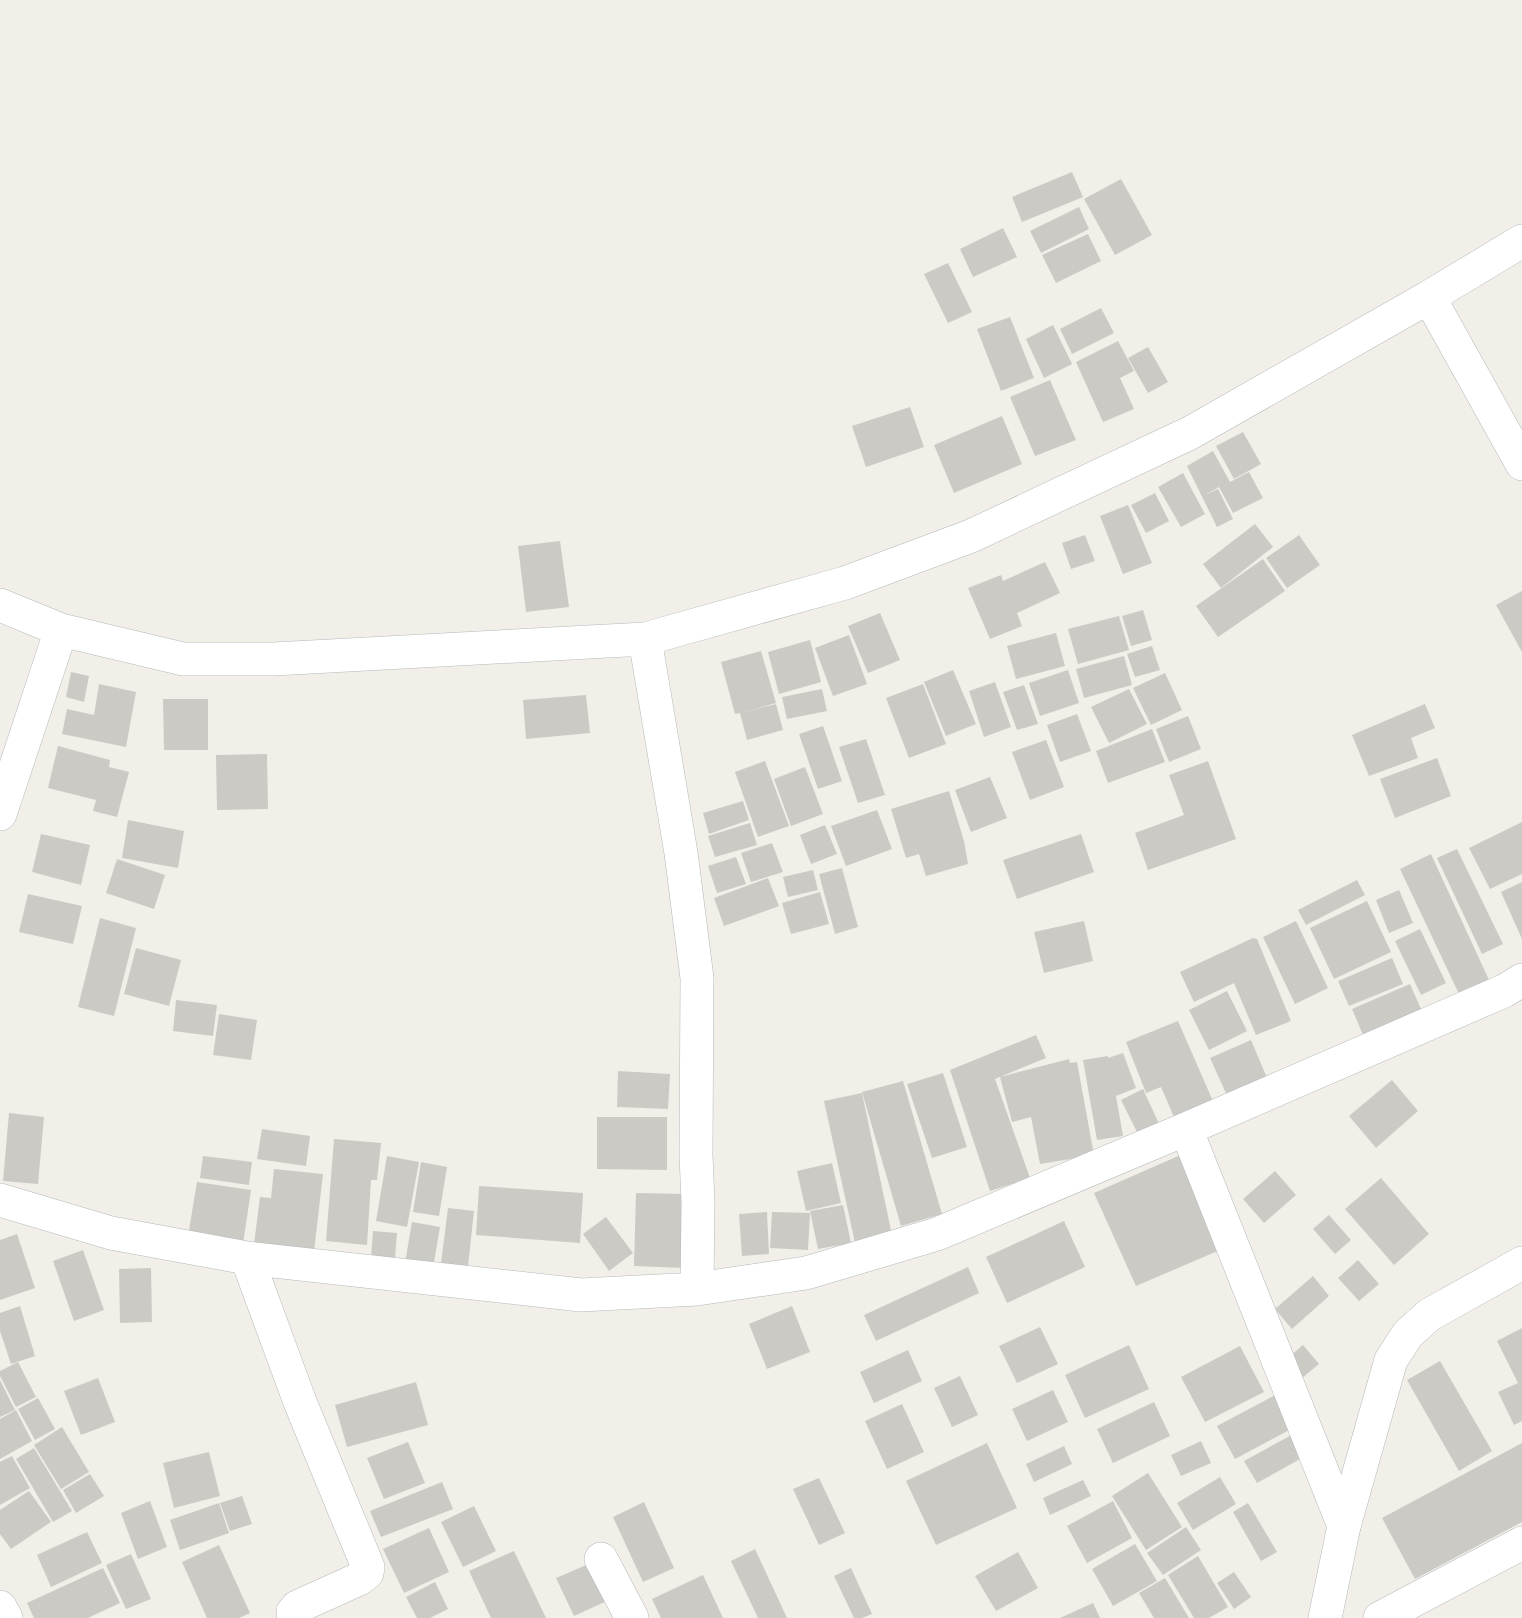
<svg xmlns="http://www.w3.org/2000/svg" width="1522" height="1618" font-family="'Archivo Narrow',sans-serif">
<rect width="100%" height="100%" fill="#f1efe8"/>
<path fill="#cccac5" d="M1072 172 1083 197 1022 222 1012 197Z
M1121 179 1152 235 1115 255 1084 199Z
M1079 207 1089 229 1041 253 1030 231Z
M1003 228 1017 257 973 277 960 249Z
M1088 234 1101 261 1056 283 1042 255Z
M948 263 972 312 948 323 924 274Z
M1101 308 1114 333 1072 354 1060 329Z
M1010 317 1034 378 1001 391 977 329Z
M1053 325 1072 364 1044 378 1026 339Z
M1118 341 1134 371 1120 378 1134 409 1103 422 1076 362Z
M1148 347 1168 382 1148 393 1128 358Z
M1050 380 1076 440 1035 456 1010 397Z
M910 407 924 447 866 467 852 426Z
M1002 416 1022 464 954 493 934 445Z
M1243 432 1261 464 1234 479 1216 446Z
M1213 451 1230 482 1249 472 1263 498 1233 513 1219 487 1205 495 1218 489 1233 519 1217 527 1187 466Z
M1183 473 1205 514 1181 527 1158 487Z
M1155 493 1169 521 1146 533 1131 505Z
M1128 505 1152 563 1123 574 1100 516Z
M1255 524 1273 547 1221 588 1203 564Z
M1085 535 1095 561 1071 569 1062 543Z
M1299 535 1320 565 1287 588 1266 558Z
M560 541 569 607 526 612 518 546Z
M1263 559 1285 591 1218 637 1196 606Z
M1045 562 1060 593 1017 613 1022 626 990 639 968 588 1001 575 1003 581Z
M1522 591V652L1496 605Z
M1143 610 1152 640 1131 646 1122 616Z
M880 613 900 660 868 673 848 626Z
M1119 616 1129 650 1078 664 1068 629Z
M1056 633 1065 666 1016 679 1007 646Z
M849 635 867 684 833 696 815 648Z
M810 640 821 682 779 694 768 652Z
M1152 646 1160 670 1135 677 1127 654Z
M761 651 776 703 745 712 776 704 783 730 747 740 740 713 735 714 721 662Z
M1124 656 1132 685 1084 698 1076 669Z
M953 670 976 724 946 736 924 682Z
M1068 670 1079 703 1040 716 1029 683Z
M71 672 89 676 84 702 66 697Z
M1165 673 1182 710 1151 725 1133 688Z
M995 682 1011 727 984 737 969 691Z
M99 684 136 692 126 747 62 734 67 709 94 715Z
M923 684 946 744 909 758 886 698Z
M1024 685 1038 724 1017 730 1003 692Z
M822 689 827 711 787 719 782 697Z
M1129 689 1147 724 1109 743 1091 707Z
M586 695 590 733 526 739 523 700Z
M163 699H208V750H164Z
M1425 704 1435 728 1411 738 1418 758 1369 776 1352 735Z
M1077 714 1091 751 1060 762 1047 725Z
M1188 716 1201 749 1169 762 1156 729Z
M823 726 842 781 818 789 799 734Z
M1152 729 1165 762 1108 783 1096 751Z
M866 739 885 795 858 803 839 747Z
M1046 740 1064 787 1030 800 1012 752Z
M58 746 110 760 109 767 129 772 117 817 93 811 96 800 48 788Z
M267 754 268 809 217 810 216 755Z
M1437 758 1451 796 1395 818 1380 779Z
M765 761 789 826 758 837 735 772Z
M1208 761 1236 839 1148 870 1135 833 1184 815 1169 775Z
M805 767 823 814 791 826 774 779Z
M990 777 1007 818 971 832 955 790Z
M949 791 964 841 968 864 926 876 919 854 906 858 891 809Z
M743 801 749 820 709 834 703 813Z
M877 810 892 849 846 866 831 826Z
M128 820 184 831 178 868 122 858Z
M1522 822V874L1490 889 1469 848Z
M750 823 757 845 715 857 708 836Z
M825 825 837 854 811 864 800 835Z
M41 834 90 845 81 885 32 872Z
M1081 834 1094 872 1017 899 1003 860Z
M772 843 783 872 751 882 741 853Z
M1457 849 1503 944 1482 954 1437 858Z
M1431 854 1489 980 1459 994 1400 869Z
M736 857 746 884 717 893 708 866Z
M117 859 165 875 154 909 106 893Z
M842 868 858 927 835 934 819 874Z
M813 870 818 890 788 897 783 877Z
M768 878 779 906 724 926 714 898Z
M1357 880 1365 895 1306 925 1298 910Z
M1522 882V939L1501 892Z
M1399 890 1413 923 1389 933 1376 900Z
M820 892 829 924 791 934 782 903Z
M28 894 82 906 73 944 19 932Z
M1367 901 1391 952 1334 979 1310 928Z
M100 918 136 928 114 1016 78 1007Z
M1084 921 1093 961 1044 973 1034 932Z
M1296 921 1328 988 1295 1004 1263 937Z
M1420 929 1446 983 1421 995 1395 941Z
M1253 938 1257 939 1291 1021 1256 1035 1234 983 1194 1002 1180 972Z
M136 948 181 960 169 1006 124 994Z
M1392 958 1403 984 1349 1006 1338 981Z
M1410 984 1424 1016 1366 1042 1352 1009Z
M1227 991 1247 1031 1209 1050 1189 1010Z
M176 1000 217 1005 213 1036 173 1031Z
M219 1014 257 1020 251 1060 213 1055Z
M1178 1021 1216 1108 1177 1124 1161 1087 1146 1093 1126 1042Z
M1036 1035 1046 1058 995 1079 1030 1178 990 1191 950 1070Z
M1251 1040 1270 1085 1230 1102 1210 1058Z
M1123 1053 1136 1088 1116 1096 1123 1136 1097 1140 1083 1060 1108 1056V1058Z
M1069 1059 1070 1063 1077 1062 1094 1155 1040 1164 1031 1117 1012 1122 1000 1077Z
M618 1071 670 1074 668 1109 617 1107Z
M943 1073 967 1147 932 1158 907 1084Z
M1392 1080 1418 1111 1376 1148 1349 1116Z
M903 1081 942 1214 901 1226 862 1092Z
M1143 1089 1161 1128 1140 1138 1121 1100Z
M862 1093 892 1235 855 1243 824 1101Z
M9 1113 44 1117 38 1184 3 1181Z
M597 1117H667V1170L597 1169Z
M262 1129 310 1136 306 1166 257 1159Z
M334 1139 381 1143 377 1180H371L367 1245 326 1241Z
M1185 1153 1227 1247 1136 1286 1094 1193Z
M203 1156 252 1162 249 1185 200 1178Z
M387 1156 419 1162 407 1227 376 1221Z
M421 1162 447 1167 439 1216 413 1212Z
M832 1163 841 1203 806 1211 797 1171Z
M274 1169 323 1174 313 1260 253 1252 260 1197 271 1198Z
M1275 1171 1296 1195 1264 1223 1243 1199Z
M1381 1178 1429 1234 1394 1265 1345 1209Z
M197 1182 251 1190 243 1244 188 1236Z
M479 1186 583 1193 580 1243 476 1235Z
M636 1193 684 1194 683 1268 634 1266Z
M843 1205 851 1243 818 1249 810 1211Z
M448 1208 474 1211 468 1266 441 1263Z
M767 1212 769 1254 742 1256 739 1214Z
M772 1212 810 1213 808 1250 770 1248Z
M1329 1215 1351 1240 1335 1254 1313 1229Z
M606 1217 633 1253 609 1271 583 1234Z
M1064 1221 1085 1267 1007 1303 986 1257Z
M412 1222 440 1227 432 1274 404 1269Z
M373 1231 397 1233 394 1271 370 1270Z
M17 1234 35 1288 0 1300V1240Z
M83 1250 104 1310 74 1321 53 1261Z
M1358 1260 1379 1284 1359 1301 1338 1278Z
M968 1267 979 1293 876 1341 864 1315Z
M151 1268 152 1322 120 1323 119 1269Z
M1313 1276 1329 1296 1292 1329 1275 1309Z
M20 1306 35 1356 11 1364 0 1331V1313Z
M792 1306 810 1352 767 1369 749 1324Z
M1040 1327 1058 1364 1017 1383 999 1346Z
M1522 1328V1421L1514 1425 1498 1392 1518 1383 1497 1341Z
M1129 1345 1149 1389 1085 1418 1065 1375Z
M1303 1345 1319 1364 1297 1382 1281 1364Z
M1240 1346 1264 1392 1205 1422 1181 1377Z
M908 1350 922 1381 874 1403 860 1372Z
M1440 1361 1492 1451 1459 1471 1407 1380Z
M18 1362 36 1397 16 1407 0 1376V1371Z
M960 1376 978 1415 952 1427 934 1388Z
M98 1378 115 1422 81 1435 64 1391Z
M0 1380 15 1410 0 1417Z
M416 1382 428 1425 347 1447 335 1405Z
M1053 1390 1068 1422 1027 1441 1012 1409Z
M1277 1394 1295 1427 1235 1459 1217 1426Z
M38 1398 55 1429 35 1440 18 1409Z
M1154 1402 1170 1436 1113 1463 1097 1429Z
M902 1404 924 1452 887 1469 865 1421Z
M16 1410 32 1441 0 1459V1419Z
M62 1427 89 1472 61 1489 34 1445Z
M1297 1432 1309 1454 1257 1483 1244 1461Z
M1201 1441 1211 1463 1181 1476 1171 1455Z
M408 1442 425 1483 384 1499 367 1458Z
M987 1443 1017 1508 936 1545 906 1481Z
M1522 1443V1522L1415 1579 1382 1518Z
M1064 1446 1072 1464 1034 1482 1026 1464Z
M34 1448 72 1511 53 1522 16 1459Z
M209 1452 220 1496 174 1508 163 1463Z
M12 1456 30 1488 0 1505V1462Z
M1148 1473 1182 1527 1146 1550 1112 1496Z
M90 1474 104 1496 76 1513 63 1490Z
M1220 1477 1236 1504 1193 1530 1177 1503Z
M819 1478 845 1533 819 1545 793 1489Z
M1083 1480 1091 1496 1050 1515 1043 1498Z
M442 1482 453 1509 381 1537 370 1511Z
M29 1491 51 1522 11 1549 0 1534V1510Z
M242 1496 252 1524 230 1531 220 1503Z
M150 1501 167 1547 138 1559 121 1513Z
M1113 1501 1132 1538 1087 1563 1067 1526Z
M644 1502 674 1568 643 1582 613 1517Z
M219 1503 229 1533 180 1550 170 1520Z
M1248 1503 1277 1552 1261 1561 1233 1512Z
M474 1506 496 1551 463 1567 441 1522Z
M1186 1527 1201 1550 1163 1575 1147 1553Z
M429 1528 449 1572 404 1593 383 1549Z
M87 1532 102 1563 51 1587 37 1555Z
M1135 1544 1157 1581 1113 1606 1092 1569Z
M219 1545 250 1613 239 1618H207L182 1562Z
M755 1549 787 1618H758L731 1561Z
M514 1551 546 1618H491L469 1571Z
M1018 1552 1038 1588 996 1611 975 1576Z
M131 1554 151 1599 126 1609 106 1565Z
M1198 1556 1228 1607 1209 1618H1194L1168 1575Z
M591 1563 609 1600 574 1616 556 1578Z
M103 1568 120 1603 88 1618H34L27 1603Z
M851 1568 872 1614 862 1618H854L834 1576Z
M1234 1572 1251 1597 1234 1609 1217 1583Z
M703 1575 723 1618H661L652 1599Z
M1165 1578 1189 1618H1154L1139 1593Z
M435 1582 448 1609 430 1618H417L406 1597Z
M1093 1603 1100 1618H1060Z"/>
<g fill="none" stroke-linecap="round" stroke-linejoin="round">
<g stroke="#b5b8bc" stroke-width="34">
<path id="street" d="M1429 297 1522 464
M0 605 61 630 183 659H274L645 639 845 583 971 536 1190 433 1429 297 1522 241
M645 639 681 853 697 978 696 1155 698 1202 697 1289
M0 814 61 630
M1186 1129 1344 1526
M0 1200 111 1233 247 1258 581 1295 697 1289 806 1273 937 1234 1186 1129 1504 991 1522 980
M247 1258 300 1402 368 1567 367 1573 359 1579 297 1607 293 1612 294 1618
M601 1559 632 1618
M0 1607 6 1618
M1380 1618 1522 1543"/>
</g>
<g stroke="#b6babf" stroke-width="34">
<path id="secondary" d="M1325 1618 1344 1526 1391 1360 1408 1334 1429 1315 1522 1263"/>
</g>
<use href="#street" stroke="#fff" stroke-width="33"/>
<use href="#secondary" stroke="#fff" stroke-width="33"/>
</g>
</svg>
